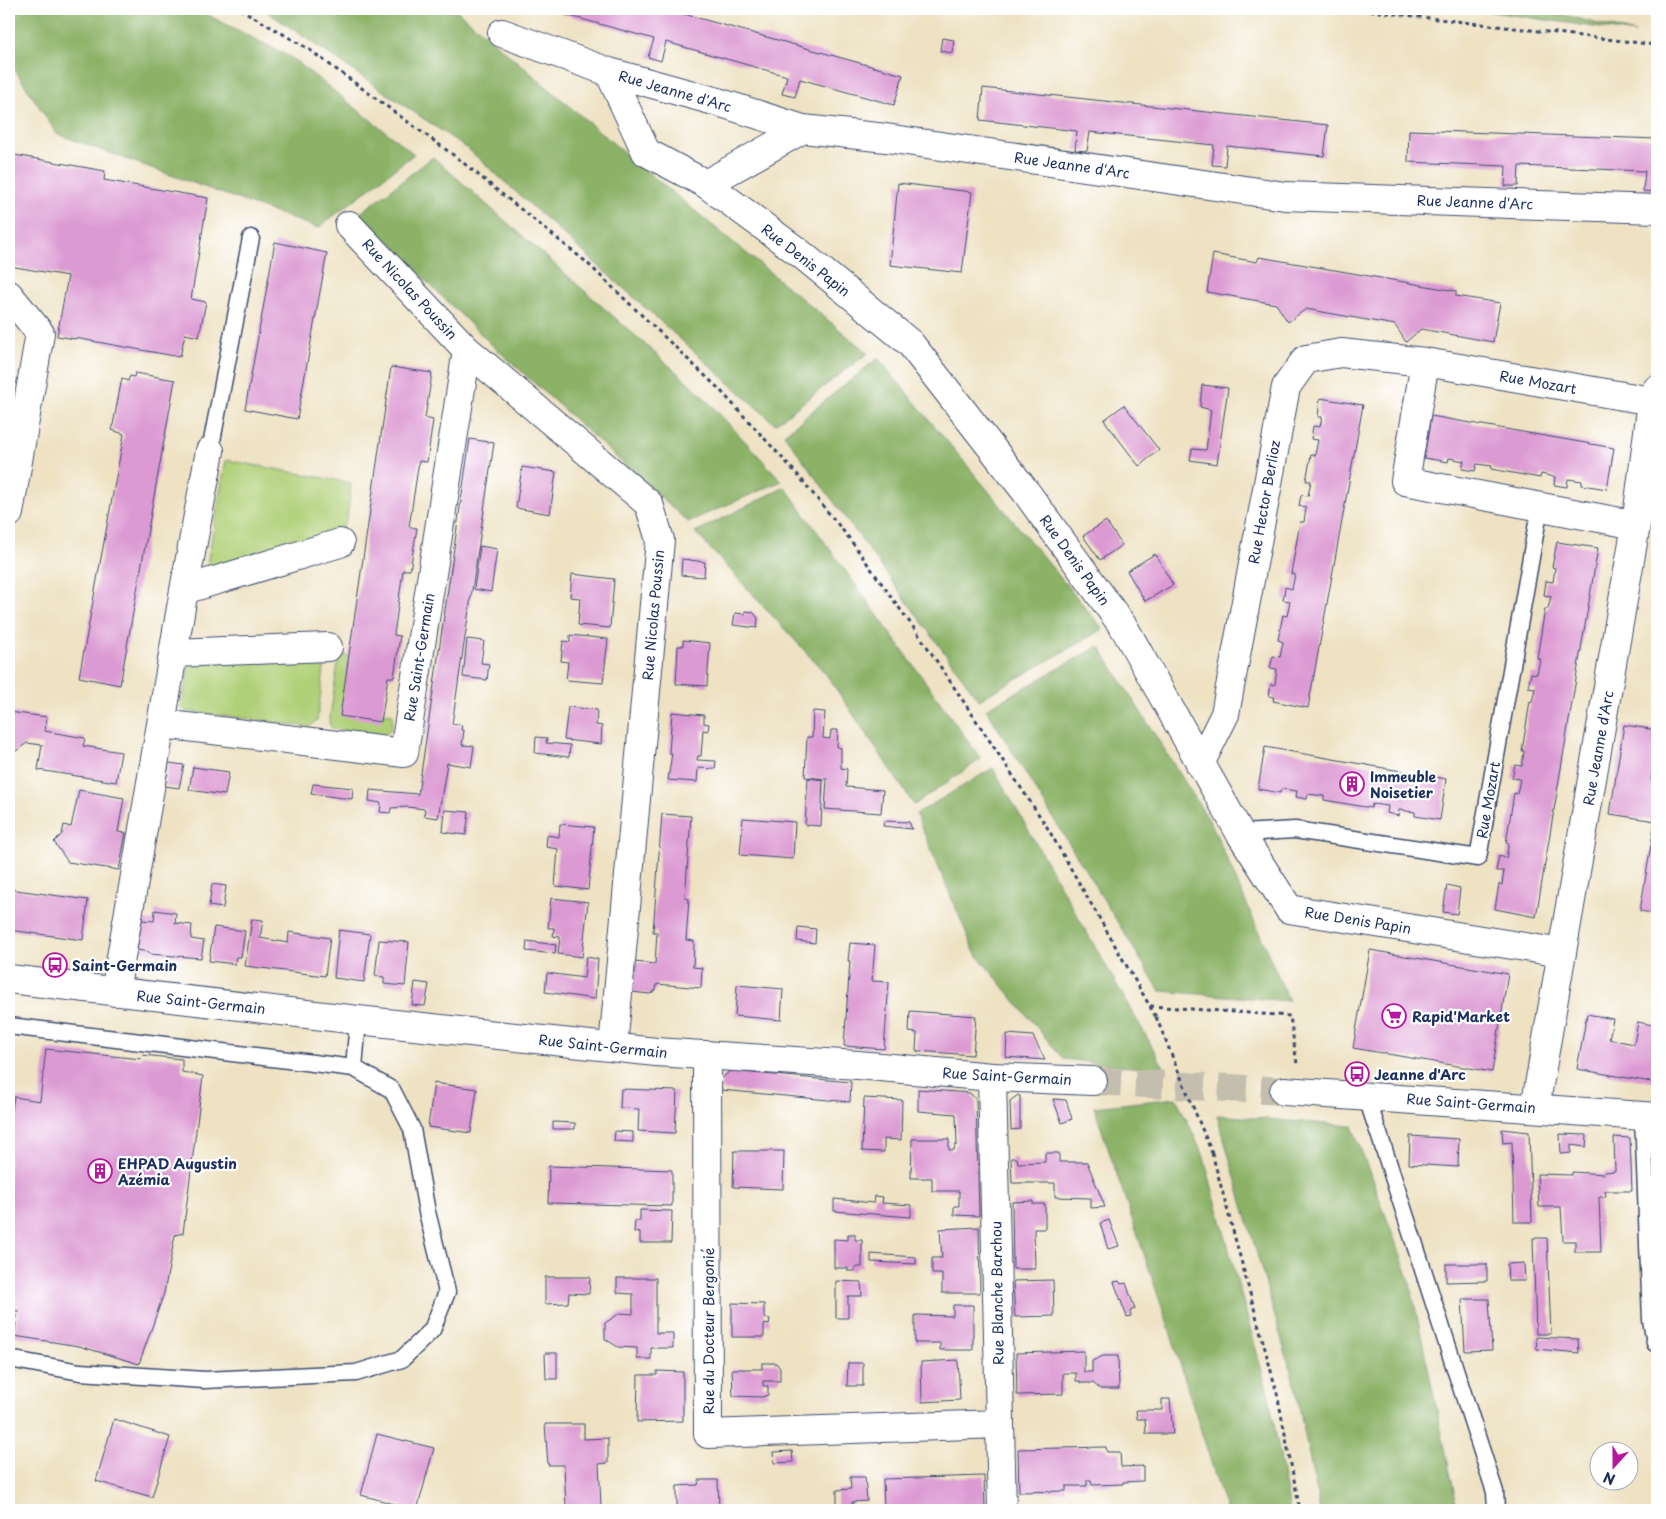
<svg xmlns="http://www.w3.org/2000/svg" width="1666" height="1519" font-family="'Playpen Sans',sans-serif">
<rect width="100%" height="100%" fill="#fff"/>
<filter id="ink" filterUnits="userSpaceOnUse"><feTurbulence type="fractalNoise" baseFrequency=".02" numOctaves="2"/><feDisplacementMap in="SourceGraphic" scale="10" xChannelSelector="R" yChannelSelector="G"/><feConvolveMatrix kernelMatrix="1 2 1 2 8 2 1 2 1" color-interpolation-filters="sRGB"/></filter>
<filter id="wash" filterUnits="userSpaceOnUse"><feTurbulence type="fractalNoise" baseFrequency=".0096" numOctaves="4" result="noise"/><feDisplacementMap in="SourceGraphic" scale="20" xChannelSelector="R" yChannelSelector="G"/><feGaussianBlur stdDeviation="1.12" result="paint"/><feColorMatrix in="noise" values="0 0 0 0 0 0 0 0 0 0 0 0 0 0 0 0 0 1.4 0 .05"/><feComposite in="paint" operator="in"/></filter>
<g filter="url(#wash)">
<rect width="100%" height="100%" fill="#eee2c3"/>
<path fill="#b0d078" stroke="#66806b" d="M226 460 351 483C349 500 350 523 337 534L211 570 207 564Z
M326 655 317 720 310 727 186 711 181 707 190 660Z
M339 655 349 656 382 713 393 714 391 730 383 736 333 729 329 724Z"/>
<path fill="#8cb268" stroke="#547063" d="M9 9H196L292 58 414 154 318 228 57 134 9 61V39L18 21 9 17Z
M263 9H455L633 160 868 353 775 424 468 149Z
M1472 9H1540L1635 33Z
M433 157 699 392 782 481 688 522 490 343 358 215Z
M878 358 1103 629 979 700 784 434Z
M785 487 981 759 914 805 826 674 695 532Z
M1099 646 1212 825 1289 1001 1160 991 986 709Z
M993 768 1166 1071 1063 1059 974 951 916 814Z
M1176 1098 1203 1154 1269 1397 1290 1510H1226L1166 1319 1094 1107Z
M1217 1115 1352 1126 1409 1278 1458 1510H1320L1295 1386Z"/>
<g id="blocks">
<path fill="#dc9ad3" d="M560 9H666L903 75 894 105 800 79 795 97 782 94 787 76 666 42 661 61 648 57 654 39 559 13Z
M942 38 954 40 952 53 940 51Z
M983 88 1328 125 1324 156 1227 146 1225 166 1212 165 1214 145 1090 132 1087 151 1075 150 1077 131 980 120Z
M1409 130 1657 139 1656 192 1643 191 1645 171 1519 166 1518 186H1505L1506 166 1408 162Z
M9 154 105 171 104 180 208 198 191 299 206 302 199 337 185 334 180 357 75 338V339L57 336 68 276 9 266V238L14 211 9 210Z
M898 183 972 192 962 273 890 265Z
M275 242 327 253 297 419 245 409Z
M1213 254 1257 262 1259 257 1456 291V296L1500 303 1493 342 1421 329 1406 342 1395 325 1306 309 1288 322 1276 304 1207 292Z
M391 367 432 373 425 418 433 420 427 462 419 461 409 527 417 528 410 570H403L394 635 400 636 394 677H388L381 722 340 716Z
M135 373 175 380 120 685 79 677 124 434 112 430 122 378 128 381 130 376 134 377Z
M1202 385 1228 388 1217 464 1190 460 1192 449 1206 450 1211 410 1200 407Z
M1320 398 1363 405 1308 708 1273 701 1274 697 1269 696 1271 684 1275 685 1277 669 1270 668 1273 656 1280 657 1283 642 1278 640 1283 615 1287 616 1290 601 1283 600 1284 595 1285 587 1292 589 1295 574H1291L1300 522H1304L1306 508 1299 506 1301 495 1308 496 1311 481H1306L1311 455H1315L1318 440 1311 439 1313 426 1320 427 1322 417H1318Z
M1124 405 1159 450 1139 466 1104 420Z
M1431 416 1614 448 1607 489 1582 485V481L1568 479 1567 487 1554 485 1555 477 1541 474 1540 478 1491 469 1492 466 1477 464 1475 471 1462 469 1464 461 1449 458 1448 462 1424 458Z
M470 439 494 443 452 724 462 725 461 730H464L462 745 474 746 471 767 447 763 438 818 424 816 425 809 407 807 391 808 390 813 380 812 381 803 369 801 370 790 418 794Z
M522 467 556 472 550 514 516 508Z
M1106 521 1122 545 1100 560 1083 536Z
M1557 542 1598 548 1536 917 1495 909 1499 884 1502 885 1504 871H1496L1499 856 1506 858 1509 843H1506L1514 793 1517 794 1520 779 1512 778 1515 765 1522 766 1524 751H1522L1530 701 1532 702 1535 688 1528 687 1531 673 1537 674 1540 659 1537 658 1545 609H1548L1551 596 1544 595 1546 581 1553 582 1555 568 1552 567Z
M480 546 497 549 491 592 474 589Z
M1155 554 1173 585 1145 601 1127 571Z
M682 559 705 562 704 577 681 575Z
M572 574 614 579 610 628 578 625 580 598 570 597Z
M745 611 753 612 758 618 757 628 733 625 735 613 745 614Z
M570 635 608 639 603 683 566 680 568 662 561 661 563 641 570 642Z
M467 639 484 641 481 663 489 664 487 680 463 677Z
M683 640 710 643 707 686 676 684 678 646H683Z
M568 707 597 710 596 725 602 726 601 744 564 740Z
M813 711 825 712 823 738 830 739 831 730H838L837 747 841 748V768L847 769 846 787 883 790 881 813 825 809 827 779 805 777 807 737H812Z
M9 712 47 717 45 731 85 738 83 746 121 752 116 782 38 770 42 745 27 743 9 756Z
M672 712 704 715V723L709 724 708 731 703 730 701 756H698L697 760 716 761 715 769 698 768 697 782 668 780 672 753H669Z
M1624 725 1657 730V756H1655L1651 780 1657 781V914L1640 911 1655 821 1610 814Z
M536 737 547 738 546 743 570 745 569 757 535 753Z
M1265 747 1446 779 1440 820 1415 816V812L1399 810 1398 816 1387 813 1388 806 1372 804 1371 808 1324 800V796L1308 794 1307 799 1296 797 1297 791 1281 789 1280 793 1258 789Z
M169 763 184 765 179 788 165 786Z
M193 767 229 772 225 795 189 790Z
M808 778 823 780 821 826 805 825Z
M313 784 353 788 352 799 311 794Z
M79 790 124 798 118 832 126 833 119 870 68 862 54 842 62 834 64 825 71 827Z
M445 810 469 812 466 835 443 832Z
M662 814 691 816 685 898 689 899 686 940 694 941 693 967 702 968 701 988 657 984 656 990 650 994 631 992 634 962 655 964 657 932H653Z
M743 818 795 822 793 859 740 855Z
M884 821 909 822 912 829 883 826Z
M560 824 594 827 588 890 555 886 558 849 546 847 547 835 559 837Z
M212 884 226 886 223 908 209 906Z
M1447 885 1460 888 1457 914 1443 912Z
M9 889 88 900 83 940 9 930Z
M551 898 588 902 582 957 558 954 560 937 553 936 554 928H548Z
M155 910 176 913 175 923 192 925 191 939 204 941 201 958 149 954V952L137 950 142 920 154 921Z
M252 919 263 920 260 938 288 943 289 932 330 938 325 976 245 966Z
M214 927 245 931 241 957H236L235 964 209 961Z
M798 927 816 929 815 943 797 941Z
M339 930 370 934 364 982 334 978Z
M379 940 409 942 405 986 384 984V977L375 976Z
M527 941 556 945 555 954 526 951Z
M850 943 875 945 872 981 889 982 884 1049 844 1046 850 961H848Z
M1370 950 1508 974 1492 1072 1353 1048Z
M586 957 598 959 595 999 545 992 547 973 584 978Z
M415 982 429 984 425 1006 412 1005Z
M737 985 783 989 781 1020 735 1016Z
M910 1011 976 1016 973 1055 916 1051 917 1033 909 1032Z
M1587 1014 1613 1019 1609 1039 1634 1044 1638 1022 1657 1026V1083L1577 1069Z
M1007 1034 1033 1036 1045 1060 1006 1057Z
M46 1049 141 1059 142 1055 182 1059V1072L203 1076 183 1233 175 1235 164 1293 139 1364 79 1346 14 1336 18 1311 9 1310V1109L12 1110 14 1097 40 1101Z
M730 1071 851 1082 850 1102 721 1090V1079Z
M434 1083 477 1089 471 1133 428 1127Z
M621 1089 677 1091 675 1133 638 1131 639 1109 620 1108Z
M918 1089 970 1093 976 1100 979 1216 954 1215V1206H959V1191H932V1178H911L912 1139H949V1150H954L955 1145H957L956 1114 918 1111Z
M1018 1095 1020 1096V1129L1011 1130 1010 1101Z
M864 1098 902 1100 901 1140 884 1139V1152L862 1151Z
M1053 1099 1066 1100 1072 1119 1062 1123Z
M553 1122 575 1123V1129H553Z
M1502 1129 1529 1132 1532 1222H1514L1512 1142 1503 1143Z
M615 1131 633 1132V1142L614 1141Z
M1560 1134 1587 1135 1586 1147 1571 1145V1153L1561 1154Z
M1410 1136 1459 1139 1458 1167 1409 1164Z
M1614 1137 1630 1138 1632 1191H1605L1606 1197H1599L1601 1252H1575V1241H1563L1561 1207H1539L1537 1174 1572 1175V1172L1604 1174V1172L1615 1171Z
M734 1151H784L783 1189 733 1187Z
M1045 1153H1059V1162H1087L1105 1207 1091 1208V1198L1055 1197V1183H1012L1011 1158H1017L1018 1163 1045 1162Z
M549 1166 672 1170V1206L548 1203Z
M875 1196 883 1197 882 1203 911 1205V1217L834 1211V1199L874 1203Z
M1033 1201V1204H1045V1229H1034L1035 1269H1013L1012 1202Z
M640 1210 672 1211 671 1243H640V1233L634 1232 635 1221H640Z
M1109 1220 1119 1246 1108 1249 1100 1223Z
M979 1227 980 1293H942V1274H932V1258H942L940 1229Z
M848 1234H855V1240H862V1267H855V1271H848V1268H834V1239L848 1240Z
M1533 1238H1547L1551 1334H1536Z
M871 1254 916 1257V1264L871 1262Z
M1524 1263 1525 1281H1508L1507 1264Z
M1446 1264H1487V1281L1446 1282Z
M545 1277H590L589 1294 569 1293 568 1303 545 1304Z
M617 1278H656V1333H673V1348H651V1359H637V1348L618 1347 605 1339V1323L620 1313 633 1314V1294L617 1293Z
M1053 1280 1054 1316 1015 1317 1013 1281Z
M836 1281 861 1282 862 1296H848V1318H836Z
M1119 1281 1121 1284 1126 1283 1135 1309 1130 1311 1131 1316 1127 1317 1114 1282Z
M1462 1299H1489L1492 1350 1465 1351Z
M732 1303 764 1304V1318L770 1319 769 1325 764 1324V1337H732Z
M953 1305H973V1350H940V1343H915V1315L953 1316Z
M1536 1337 1578 1339 1579 1353 1537 1349Z
M1084 1351V1372H1092V1361L1103 1356H1118L1119 1389H1100L1093 1383H1080V1381H1076V1373H1063V1394L1017 1395 1016 1353Z
M545 1353H557V1379H546Z
M958 1360 960 1400 922 1402 921 1362Z
M762 1363H776L780 1368V1381H763V1386H768V1395L762 1397 733 1396 732 1369H762Z
M848 1363H863V1386H847Z
M657 1371 683 1372V1421L637 1422 638 1375H657Z
M1162 1399H1170L1173 1434H1146L1145 1419H1137L1136 1410H1162Z
M114 1419 170 1437 152 1497 96 1481Z
M545 1424H584V1439L608 1438V1463L599 1464 601 1506 566 1507 564 1465H548Z
M377 1434 434 1448 417 1510 361 1495Z
M1106 1447 1107 1452H1120L1121 1467 1143 1466V1481L1123 1482V1484L1092 1485 1091 1480H1087V1486H1066V1491L1019 1492 1018 1449Z
M792 1451 793 1462 774 1463 773 1452Z
M984 1476 985 1510H884L883 1479Z
M850 1477H865L867 1501 852 1502V1510H837V1490L851 1489Z
M699 1480H718L719 1510H677V1486L698 1485Z"/>
</g>
</g>
<g filter="url(#ink)">
<use href="#blocks" fill-opacity="0" stroke="#3b4a6d" stroke-width="1"/>
<g fill="none" stroke-linecap="round" stroke-linejoin="round">
<path stroke="#c4beaf" stroke-width="28" stroke-dasharray="28 14" stroke-linecap="butt" d="M1093 1081 1284 1091"/>
<g stroke="#3b4a6d" stroke-width="19">
<path id="service" d="M210 451 251 238
M1240 833 1295 830 1478 858 1540 506
M9 1026 354 1068
M1366 1096 1380 1137 1495 1492 1496 1510
M1643 1116 1651 1320 1655 1343 1657 1344
M9 1359 80 1372 205 1380 356 1373 402 1359 432 1330 447 1292 427 1212 412 1129 392 1090 354 1068 358 1020"/>
</g>
<g stroke="#3b4a6d" stroke-width="30">
<path id="minor" d="M502 33 609 72 718 102 803 129 886 138 1285 196 1657 209
M609 72 646 152 706 184 801 254 910 343 1026 492 1125 629 1240 833 1289 909 1562 953
M706 184 803 129
M349 225 467 350 649 504 660 540 613 1047
M9 295 40 333 9 513
M1425 362 1405 481 1636 525
M184 590 340 543
M174 653 328 647
M162 724 404 753 467 350
M1200 764 1225 714 1286 387 1306 359 1341 353 1425 362 1652 401
M115 992 184 590 210 451
M707 1055 708 1434 1000 1424
M992 1077 1002 1510
M1535 1108 1636 525 1652 401 1657 389"/>
</g>
<g stroke="#3b4a6d" stroke-width="30">
<path id="tertiary" d="M9 979 358 1020 656 1052 858 1065 992 1077 1093 1081
M1284 1091 1657 1117"/>
</g>
<path stroke="#3b4a6d" stroke-width="3" stroke-dasharray="4 4" stroke-linecap="butt" d="M240 9 307 48 456 157 585 261 719 389 797 474 849 538 926 645 1047 827 1156 1017
M1354 9 1657 45
M1150 1006 1290 1016 1297 1064
M1212 1153 1277 1393 1300 1510"/>
<use href="#service" stroke="#fff" stroke-width="16"/>
<use href="#minor" stroke="#fff" stroke-width="28"/>
<use href="#tertiary" stroke="#fff" stroke-width="28"/>
<path stroke="#3b4a6d" stroke-width="3" stroke-dasharray="4 4" stroke-linecap="butt" d="M1156 1017 1212 1153"/>
</g>
</g>
<defs>
<g id="building-ring" transform="scale(1.25)"><circle r="9.5" fill="#fff" stroke="#b5179e" stroke-width="1.5"/><path d="M-4-6H4V6H1V3H-1V6H-4ZM-2.5-4.3h1.7v1.8h-1.7ZM.8-4.3h1.7v1.8H.8ZM-2.5-1h1.7V.8h-1.7ZM.8-1h1.7V.8H.8Z" fill="#b5179e"/></g>
<g id="bus-ring" transform="scale(1.25)"><circle r="9.5" fill="#fff" stroke="#b5179e" stroke-width="1.5"/><path d="M-5-6H5V4H4V6H2V4H-2V6H-4V4H-5ZM-3.5-4V0h7V-4ZM-3.5 1.2v1.5H-2V1.2ZM2 1.2v1.5H3.5V1.2Z" fill="#b5179e"/></g>
<g id="supermarket-ring" transform="scale(1.25)"><circle r="9.5" fill="#fff" stroke="#b5179e" stroke-width="1.5"/><path d="M-6-5.5h2.5l.6 2H6L4.5 2H-2.5L-4.4-4H-6ZM-1.5 3.2a1.3 1.3 0 1 0 .1 0ZM3 3.2a1.3 1.3 0 1 0 .1 0Z" fill="#b5179e"/></g>
</defs>
<g fill-rule="evenodd">
<use href="#building-ring" x="1352" y="784"/>
<use href="#bus-ring" x="55" y="965"/>
<use href="#supermarket-ring" x="1394" y="1016"/>
<use href="#bus-ring" x="1357" y="1074"/>
<use href="#building-ring" x="100" y="1171"/>
</g>
<g text-anchor="middle" dominant-baseline="central" stroke-width="4.5" stroke-linejoin="round" paint-order="stroke">
<g font-size="14" fill="#1b2f5e" stroke="#fff">
<text transform="translate(675 91) rotate(16)">Rue Jeanne d'Arc</text>
<text transform="translate(1072 165) rotate(8)">Rue Jeanne d'Arc</text>
<text transform="translate(1475 202) rotate(2)">Rue Jeanne d'Arc</text>
<text transform="translate(806 260) rotate(38)">Rue Denis Papin</text>
<text transform="translate(410 289) rotate(47)">Rue Nicolas Poussin</text>
<text transform="translate(1538 382) rotate(10)">Rue Mozart</text>
<text transform="translate(1264 502) rotate(-80)">Rue Hector Berlioz</text>
<text transform="translate(1075 560) rotate(54)">Rue Denis Papin</text>
<text transform="translate(653 615) rotate(-85)">Rue Nicolas Poussin</text>
<text transform="translate(419 657) rotate(-81)">Rue Saint-Germain</text>
<text transform="translate(1598 748) rotate(-80)">Rue Jeanne d'Arc</text>
<text transform="translate(1488 800) rotate(-80)">Rue Mozart</text>
<text transform="translate(1358 920) rotate(9)">Rue Denis Papin</text>
<text transform="translate(201 1002) rotate(6)">Rue Saint-Germain</text>
<text transform="translate(603 1046) rotate(6)">Rue Saint-Germain</text>
<text transform="translate(1007 1076) rotate(3)">Rue Saint-Germain</text>
<text transform="translate(1471 1103) rotate(4)">Rue Saint-Germain</text>
<text transform="translate(997 1293) rotate(-91)">Rue Blanche Barchou</text>
<text transform="translate(708 1331) rotate(-90)">Rue du Docteur Bergonié</text>
</g>
<g font-size="14" font-weight="bold" fill="#1b2f5e" stroke="#fff" text-anchor="start">
<text x="1370" y="776">Immeuble<tspan x="1370" dy="16">Noisetier</tspan></text>
<text x="72" y="965">Saint-Germain</text>
<text x="1412" y="1016">Rapid'Market</text>
<text x="1374" y="1074">Jeanne d'Arc</text>
<text x="118" y="1163">EHPAD Augustin<tspan x="118" dy="16">Azémia</tspan></text>
</g>
</g>
<rect width="1666" height="1519" fill="none" stroke="#fff" stroke-width="30"/>
<g transform="translate(1614 1466) rotate(201)"><circle r="24" fill="#ffffff" stroke="#a4acbf"/>
<path d="M0-4L9 19L0 12L-9 19Z" fill="#b5179e"/>
<text y="-8" font-size="14" font-weight="bold" text-anchor="middle" fill="#1b2f5e">N</text>
</g>
</svg>
